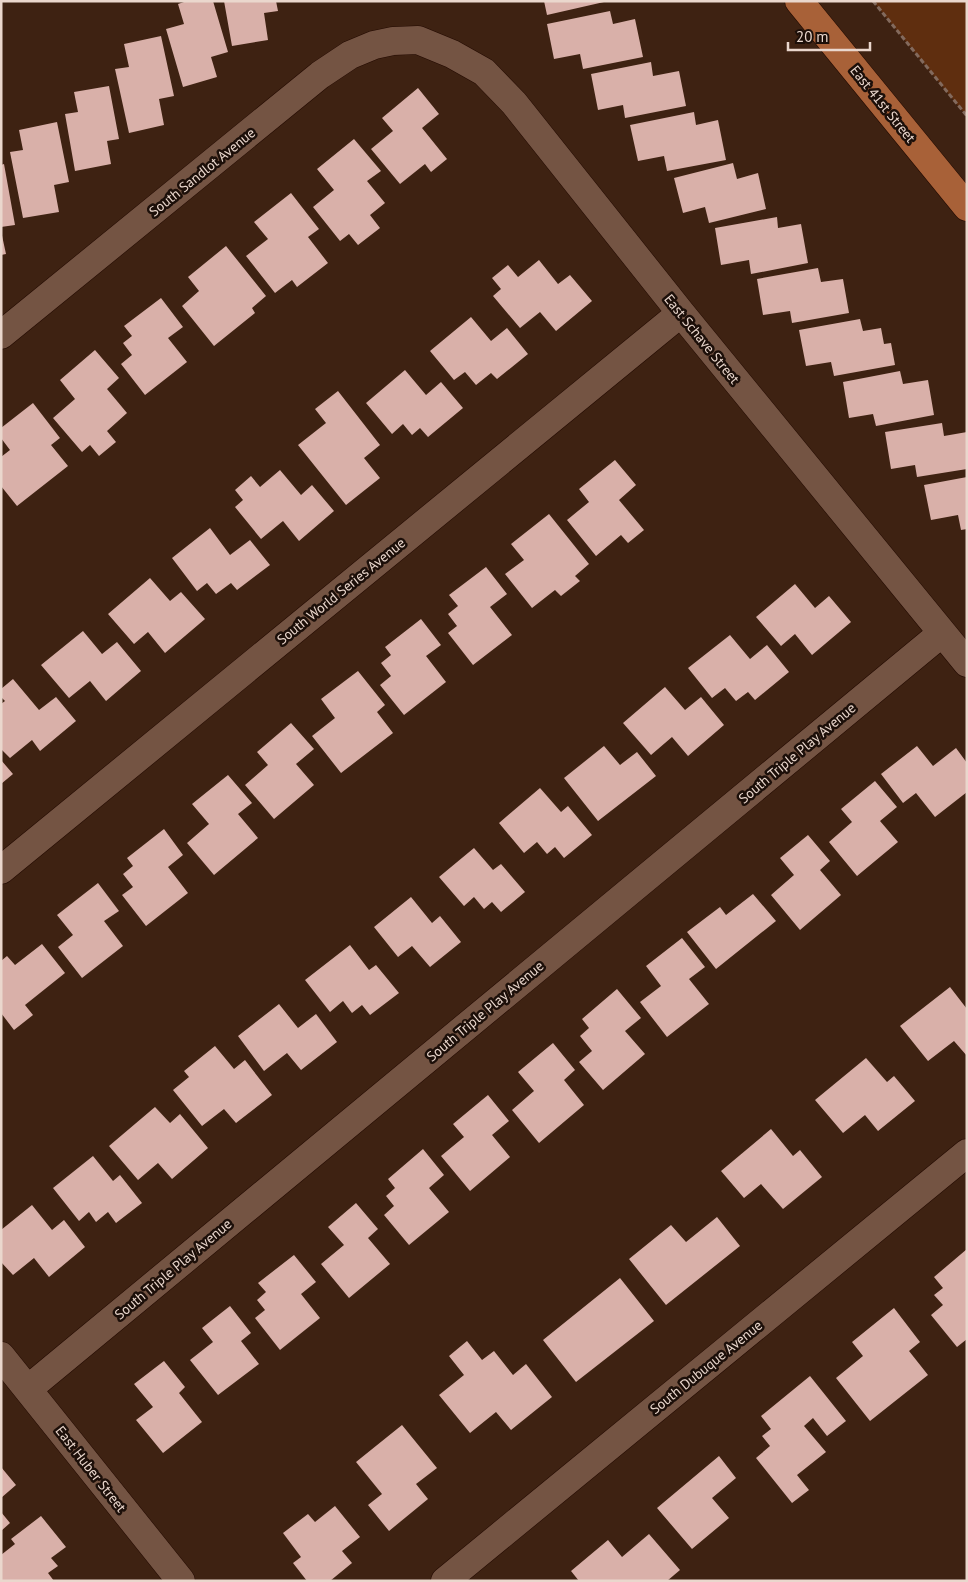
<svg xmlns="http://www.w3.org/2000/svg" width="968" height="1582" font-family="'PT Sans',sans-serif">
<rect width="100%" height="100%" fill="#3e2212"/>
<path fill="#5f2e0f" d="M873 1H967V116L960 108Z"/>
<path fill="#d9b0a9" d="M187 1H213L228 52 211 57 217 77 183 87 166 29 184 24 178 4Z
M224 1H276L278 11 264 13 268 40 232 46Z
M544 1H604V2L547 15Z
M610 11 613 24 635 19 643 57 583 69 580 54 554 59 547 24Z
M161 36 174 96 159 99 164 125 129 133 115 69 129 67 124 44Z
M651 62 653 76 679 71 686 106 625 118 623 105 598 110 591 74Z
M109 86 119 139 107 141 111 164 75 171 65 114 78 112 74 92Z
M418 88 439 114 422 128 447 159 431 172 425 164 400 184 371 149 393 131 382 118Z
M694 112 696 125 718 120 726 160 667 171 664 156 638 161 630 125Z
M57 122 69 182 54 185 59 212 23 218 10 152 23 150 19 130Z
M354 139 381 171 367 181 385 203 370 215 380 228 358 245 349 234 340 241 313 207 334 190 317 169Z
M733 163 737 179 758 173 766 209 709 223 705 207 683 213 674 178Z
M4 164 15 225 1 227V165Z
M291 193 319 229 308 237 328 263 297 287 292 280 275 293 246 256 268 239 254 222Z
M777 217 778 228 801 224 808 263 751 274 749 260 721 265 715 228Z
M1 231 6 254 1 255Z
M226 246 266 296 252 308 255 313 214 346 182 306 199 291 188 277Z
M539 260 558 284 570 275 592 301 556 331 540 312 520 328 493 296 501 289 492 278 508 265 518 277Z
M818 268 821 282 843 279 849 313 792 323 790 311 763 315 757 279Z
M161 298 183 327 168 338 187 362 145 395 121 364 132 355 123 343 132 336 124 326Z
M471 317 491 341 507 328 528 354 497 379 491 373 476 385 465 372 454 380 430 351Z
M860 319 863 331 881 328 884 344 891 343 895 365 834 376 831 362 806 366 799 330Z
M95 350 119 378 107 389 127 413 107 431 116 442 99 456 90 445 82 452 53 418 75 399 60 380Z
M405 370 426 395 441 382 463 408 428 437 420 428 412 435 403 424 392 434 366 403Z
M900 371 903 384 928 380 934 415 876 426 873 414 849 418 843 382Z
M338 391 380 445 364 458 380 478 346 505 298 445 326 423 315 409Z
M33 403 60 438 51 445 68 466 17 506 1 486V457L10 450 1 438V428Z
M942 423 944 436 967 432V469L917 477 915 465 891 469 885 432Z
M615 460 636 485 619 500 644 530 628 543 621 535 596 556 567 520 589 502 579 489Z
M280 470 301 495 312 485 334 511 299 541 283 521 261 539 235 507 243 500 235 490 251 476 260 487Z
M967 477V529L961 530 958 515 931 520 924 485Z
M549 514 589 564 575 576 580 581 561 596 555 590 532 608 505 574 524 560 511 544Z
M210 528 230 555 250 540 270 565 237 590 231 583 216 594 207 583 197 591 172 558Z
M486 567 507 594 490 607 512 635 473 665 448 633 457 626 448 614 458 606 449 595Z
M150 578 170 601 181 592 205 619 165 653 148 632 134 644 108 614Z
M795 584 815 608 829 596 851 622 812 655 795 634 781 646 756 617Z
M421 619 441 645 426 656 446 682 404 715 380 685 391 676 381 663 391 655 385 647Z
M83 631 102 654 117 642 141 671 106 701 90 681 69 698 41 665Z
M730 635 750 659 767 645 789 672 755 700 748 692 736 701 725 688 712 698 688 668Z
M358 671 385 705 377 712 393 733 341 773 312 736 335 718 321 699Z
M13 679 39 710 56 697 76 721 40 751 32 740 10 758 1 749V704L5 701 1 697V689Z
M665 687 685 710 701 697 724 725 688 756 672 737 651 755 623 723Z
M291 723 314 749 296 764 314 785 274 819 245 785 268 765 257 752Z
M604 746 620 765 637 752 656 776 598 821 564 778Z
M917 746 933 766 956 748 967 763V792L935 817 916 793 903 803 881 774Z
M1 760 13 774 1 784Z
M228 775 252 803 238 814 258 838 214 875 187 843 209 824 192 804Z
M875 781 897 807 880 821 898 842 857 876 829 842 852 822 841 809Z
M540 788 561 812 568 806 592 835 564 858 555 847 547 854 537 842 524 853 499 823Z
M164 829 183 855 168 867 188 893 146 926 122 895 133 887 123 874 133 866 127 858Z
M808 835 830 861 820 870 841 895 800 930 771 895 794 875 780 858Z
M474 848 493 870 501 864 525 892 501 912 492 902 484 909 474 897 464 906 439 877Z
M98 883 119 911 104 921 123 946 82 978 58 947 73 935 57 915Z
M753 894 776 921 716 969 687 932 720 907 726 915Z
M411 897 432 923 440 916 461 942 430 967 412 946 398 957 374 927Z
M682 938 705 967 689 979 709 1004 667 1037 640 1002 661 986 646 966Z
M42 944 65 973 25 1005 33 1015 14 1030 1 1013V961L7 956 15 965Z
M350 945 369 970 376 965 399 993 370 1015 362 1005 352 1013 343 1001 330 1012 305 980Z
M950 987 967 1009V1056L954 1041 928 1061 900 1026Z
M617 989 641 1018 625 1031 645 1054 603 1090 579 1062 592 1051 580 1036 589 1028 582 1019Z
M279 1004 298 1028 316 1014 337 1042 301 1070 287 1053 264 1071 238 1036Z
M553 1043 575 1070 564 1080 584 1105 539 1143 512 1110 534 1091 518 1072Z
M215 1046 234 1069 245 1060 272 1095 236 1123 224 1109 202 1126 173 1090 189 1077 184 1071Z
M866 1058 887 1082 894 1076 915 1101 878 1131 865 1115 843 1133 815 1100Z
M488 1095 509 1121 492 1135 510 1157 470 1191 441 1156 464 1137 453 1124Z
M155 1107 170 1123 180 1114 208 1148 172 1179 158 1163 138 1180 109 1146Z
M771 1129 793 1156 800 1150 822 1177 783 1209 761 1184 744 1198 721 1171Z
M423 1149 444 1175 429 1188 449 1212 409 1245 384 1215 394 1206 386 1196 395 1188 388 1179Z
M93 1156 113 1181 120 1175 142 1203 116 1223 108 1212 96 1222 89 1212 79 1221 53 1188Z
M356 1203 378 1229 368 1238 390 1264 349 1298 321 1264 344 1245 328 1227Z
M32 1205 52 1230 64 1220 85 1247 49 1277 34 1258 13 1275 1 1262V1230Z
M717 1217 740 1246 666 1305 629 1259 671 1225 686 1242Z
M967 1249V1339L957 1347 931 1315 943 1305 934 1295 943 1288 934 1277Z
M294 1255 316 1282 301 1294 320 1318 280 1350 255 1318 265 1310 257 1300 266 1292 258 1283Z
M620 1278 654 1321 576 1382 543 1340Z
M230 1306 251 1333 241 1341 259 1364 218 1395 190 1360 213 1342 202 1328Z
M894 1308 920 1342 909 1351 928 1375 870 1421 836 1378 863 1356 852 1342Z
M467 1341 482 1360 494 1351 513 1375 526 1364 552 1397 511 1430 496 1412 470 1433 439 1395 464 1375 449 1356Z
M164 1361 185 1387 179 1393 202 1422 163 1453 136 1420 153 1407 134 1384Z
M810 1376 846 1421 827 1436 813 1418 804 1426 826 1452 797 1475 809 1490 792 1503 756 1458 770 1446 762 1436 771 1429 761 1416Z
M402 1425 437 1468 416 1484 428 1499 389 1531 368 1505 382 1494 356 1462Z
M719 1456 736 1478 712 1498 729 1518 692 1549 657 1508Z
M1 1467 16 1485 1 1498Z
M335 1506 360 1537 342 1551 352 1563 330 1581H307L293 1563 301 1557 283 1533 308 1514 315 1522Z
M1 1512 10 1523 1 1531Z
M41 1516 66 1547 51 1558 58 1566 48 1573 54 1581H1V1555L15 1544 11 1539Z
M649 1534 680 1570 667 1581H579L571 1571 608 1540 622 1557Z"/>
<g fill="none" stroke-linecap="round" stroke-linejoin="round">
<g stroke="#230a00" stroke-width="29">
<path id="minor" d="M1 335 320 75 350 55 374 45 393 41 418 40 452 54 484 72 514 103 681 313 967 663
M1 870 681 313
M1 1356 181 1581
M28 1389 942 633
M445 1581 967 1153"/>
</g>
<g stroke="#230a00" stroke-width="29">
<path id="major" d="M799 1 967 207"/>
</g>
<path stroke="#836a5d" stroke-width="3" stroke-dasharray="5 2.5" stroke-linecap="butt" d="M873 1 967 116"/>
<use href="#minor" stroke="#745443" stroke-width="28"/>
<use href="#major" stroke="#a86138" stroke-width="28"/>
</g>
<g text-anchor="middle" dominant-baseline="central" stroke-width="5" stroke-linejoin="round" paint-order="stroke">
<g font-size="14" fill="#ead7cd" stroke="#1c0f09">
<text transform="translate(883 104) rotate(51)">East 41st Street</text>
<text transform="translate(202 172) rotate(-39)">South Sandlot Avenue</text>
<text transform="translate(702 339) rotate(51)">East Schave Street</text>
<text transform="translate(341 591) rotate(-39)">South World Series Avenue</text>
<text transform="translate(797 753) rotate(-40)">South Triple Play Avenue</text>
<text transform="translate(485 1011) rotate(-40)">South Triple Play Avenue</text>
<text transform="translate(173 1269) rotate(-40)">South Triple Play Avenue</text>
<text transform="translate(706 1367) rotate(-39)">South Dubuque Avenue</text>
<text transform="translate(91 1469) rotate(52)">East Huber Street</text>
</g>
</g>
<rect width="968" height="1582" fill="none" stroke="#ead7cd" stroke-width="5"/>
<path d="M788 42v8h82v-8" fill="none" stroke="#ead7cd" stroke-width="2.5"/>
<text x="796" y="42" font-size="15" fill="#ead7cd" stroke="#1c0f09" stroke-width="4" paint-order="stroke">20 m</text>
</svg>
